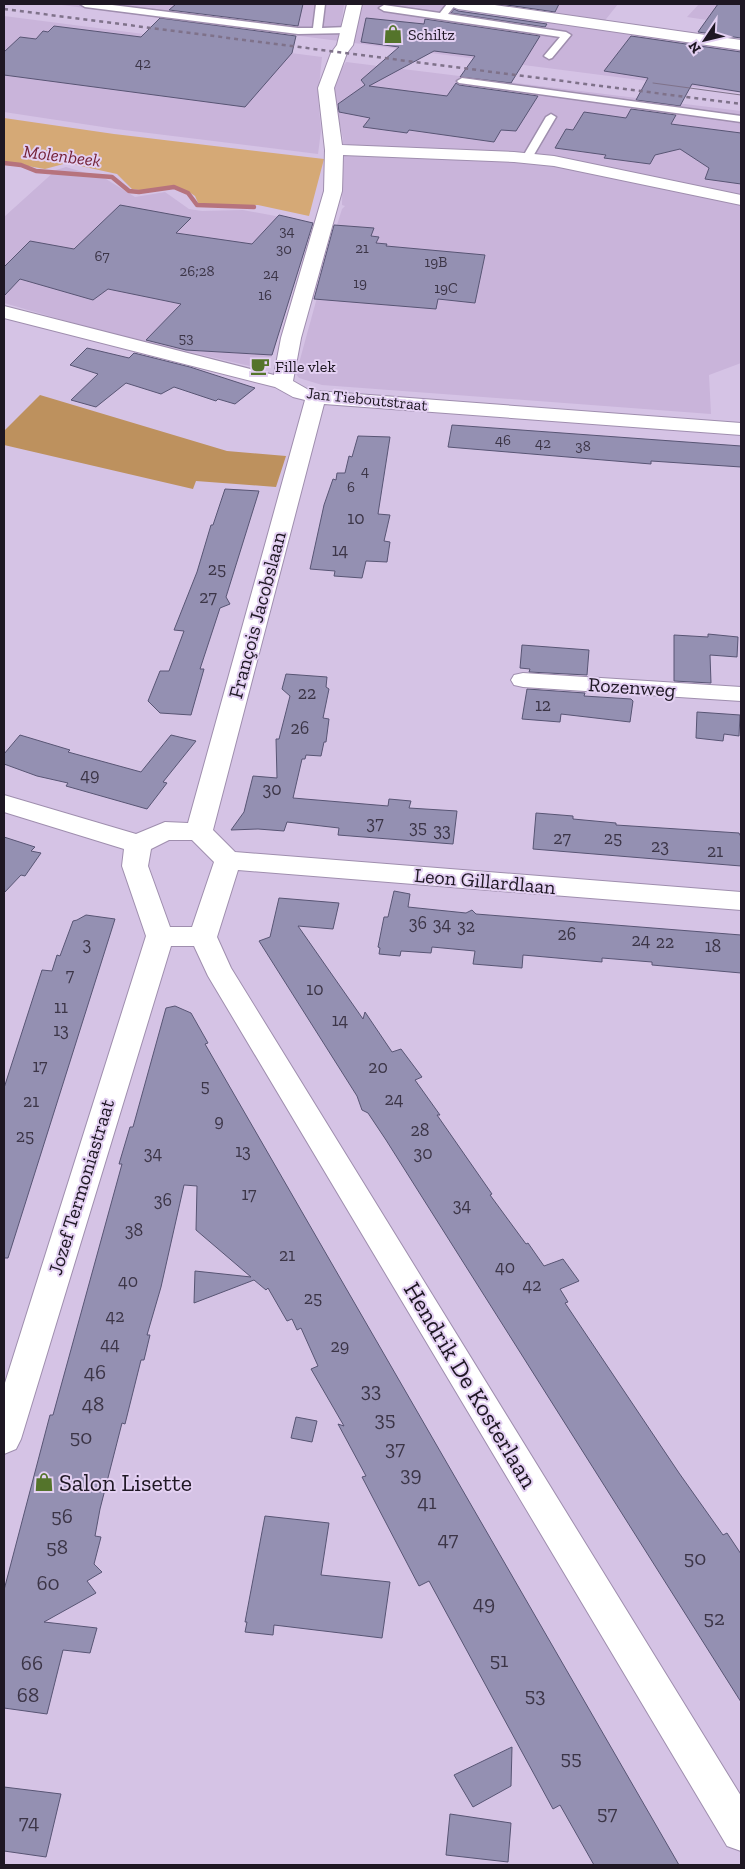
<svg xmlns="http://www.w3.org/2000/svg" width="745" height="1869" font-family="'Zilla Slab',serif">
<rect width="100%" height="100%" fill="#d5c3e5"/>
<path fill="#c9b4da" d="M54 4H344L339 41Z
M362 4H618L599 28 741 50V93L354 43Z
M699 4H741V25L687 17Z
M4 16 322 57 318 96 321 131 318 154 116 129 4 112Z
M346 62 741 111V363L709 375 711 414 322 385 299 378 296 374 337 225 312 223 270 361 267 368 262 369 104 332 4 303V217L56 170 66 167 106 179 135 197 165 192 189 209 202 211 243 210 308 222 337 225 342 209 345 206 342 205 343 139 332 84Z"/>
<path fill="#d5a976" d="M4 118 114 134 324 159 309 216 258 205 205 206 199 205 195 196 189 192 176 188 146 191 132 189 117 174 67 163 45 169 4 162Z"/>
<path fill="#bd915e" d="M40 395 227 451 286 456 276 487 196 481 193 489 4 445V431Z"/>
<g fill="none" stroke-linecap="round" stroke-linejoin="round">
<path stroke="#b6737d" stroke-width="4.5" d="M4 163 21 165 36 171 112 177 129 191 139 192 174 187 188 193 197 205 254 207"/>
</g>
<path fill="#9490b2" stroke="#585574" d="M176 4H303L298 26 169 10Z
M500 4H559L555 12Z
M718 4H741V38L698 32Z
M454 9 458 11 547 24 545 27 451 13Z
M160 18 296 36 292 53 245 107 4 75V52L20 37 36 39 43 31 48 32 54 26 141 37Z
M366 18 424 24 425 19 540 36 511 83 460 77 475 56 434 51 369 86 447 96 456 83 459 85 538 96 516 131 501 130 494 142 409 130 407 133 363 127 370 118 339 112 338 104 365 85 361 80 399 47 361 42Z
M631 36 741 52V92L692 84 680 106 636 100 648 78 604 71Z
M631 109 676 115 671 124 741 133V184L705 179 709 168 680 149 655 155 650 164 604 158 606 155 555 148 566 129 573 130 584 112 626 118Z
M120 205 191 218 176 233 252 244 279 215 313 223 272 355 186 350 146 340 181 304 108 289 93 300 20 279 4 296V267L30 241 74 249Z
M334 225 374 228 371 236 379 237 376 243 387 244 386 246 485 255 475 303 438 299 436 309 314 299Z
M87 348 129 358 134 353 190 367 255 388 235 404 218 399 216 401 174 387 161 394 126 383 96 407 71 400 98 374 70 365Z
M452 425 741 446V467L651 461V464L448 447Z
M358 436 390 437 378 514 390 515 384 541 390 542 387 562 366 561 362 578 334 576 335 571 310 569 324 505 333 479 336 480 337 473H345L349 456 352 457Z
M225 489 259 491 226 597 230 604 220 608 200 669H204L191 715 160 713 148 701 160 671H169L184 631 174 630 197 572 211 525H213Z
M708 634 738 637 737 657 710 655 711 683 674 681V635L708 637Z
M522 645 589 650 587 675 529 672 530 669 520 668Z
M286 674 327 677 326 687 329 689 323 718 329 719 326 742H324L321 756 306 755 305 759H302L293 798 388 806 389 799 411 801 409 808 457 811 453 844 338 835 339 828 287 822 284 831 258 829 231 830 244 812 253 776 277 778 276 739H279L290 696 282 689Z
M527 689 585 693 584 696 631 699 633 701 630 722 561 714 560 722 522 719Z
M697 712 740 715 739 736 724 734 723 741 696 738Z
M20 735 70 750 68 752 141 772 171 735 196 741 163 782 167 783 147 809 66 786 68 783 37 776 4 764V754Z
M536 813 573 816V819L616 823V825L739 833 741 837V866L533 849Z
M4 837 35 847 31 851 41 853 25 876 21 875 4 893Z
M394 891 410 894 408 907 466 913 472 910 476 914 741 935V973L652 965V962L602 958V962L523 955 522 968 473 964 475 951 432 947 431 953 401 951 400 956 379 954 380 948 378 947 384 917H388Z
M279 898 339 903 333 929 298 926 363 1019 365 1012 392 1052 401 1049 422 1077 415 1080 440 1115H437L492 1194 490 1195 526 1244 528 1243 544 1266 563 1259 579 1281 560 1289 568 1302 565 1303 679 1473 723 1535 727 1533 741 1554V1702L386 1140 368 1113 362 1110 357 1096 259 941 270 937Z
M86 915 115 919 8 1258H4V1088L42 970 52 971 57 955 60 956 73 921 77 920Z
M175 1006 191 1013 208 1043 205 1044 679 1865H594L560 1805 553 1809 429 1581 419 1586 362 1477 366 1476 338 1424 344 1426 311 1369 318 1366 301 1328 297 1330 292 1319 287 1321 268 1288 266 1290 254 1280 194 1303 195 1271 251 1277 196 1230 197 1186 184 1185 161 1287 147 1335H150L144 1360H141L125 1424 122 1423 100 1509 95 1536 101 1537 94 1564 102 1572 87 1581 96 1593 44 1622 97 1628 90 1653 63 1650 47 1714 4 1708V1590L50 1415H53L122 1164H119L130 1127H133L166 1008Z
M296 1417 317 1421 312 1442 291 1438Z
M265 1516 329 1523 321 1575 390 1582 382 1638 274 1625 273 1635 245 1632 247 1622H245Z
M512 1747 511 1786 473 1807 454 1775Z
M4 1787 61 1794 46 1857 4 1851Z
M450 1814 511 1823 508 1862 446 1855Z"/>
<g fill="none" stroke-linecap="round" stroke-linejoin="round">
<g stroke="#9f8eae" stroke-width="3">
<path id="service" d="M80 4H104L298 28H313L316 4H325L322 28 348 27 353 30 348 33 298 34 85 7Z
M447 4H456L448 14 566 32 571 35 552 58 549 59 544 56 560 37 384 11 379 8 384 5 440 13Z
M462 78 741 116V122L459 83 457 81Z
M551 114 556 117 532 158 527 161 523 160 522 158 546 117Z"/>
</g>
<g stroke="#9f8eae" stroke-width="2">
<path id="minor" d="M347 4H362L353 45 347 53 334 88 342 145 514 152 554 156 741 195V205L554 166 514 162 343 155 342 191 301 338 293 381 307 389 316 391 741 423V435L324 404 213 830 235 852 741 892V910L238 870 217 937 231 968 741 1796V1851L727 1846 208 976 194 946H171L21 1439 16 1449 4 1454V1386L146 936 122 866 124 849 4 812V795L136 834 165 822 188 823 305 400 293 397 275 387 4 318V306L274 375 281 338 324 191 325 150 318 88 331 53 337 45ZM169 840H192L214 862 192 927H170L148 866 151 849Z
M450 4H488L741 40V50L458 9 453 7Z
M523 673 741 687V701L523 687 514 685 511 680 514 675Z"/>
</g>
<use href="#service" fill="#fff" fill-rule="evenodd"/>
<use href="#minor" fill="#fff" fill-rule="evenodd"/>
<path stroke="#7f728a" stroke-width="1" d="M653 83 741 95"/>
<path stroke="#7f728a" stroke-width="2.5" stroke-dasharray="4 4" stroke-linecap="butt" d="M4 9 741 104"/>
</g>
<defs>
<g id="shop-bare" transform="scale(1.5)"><path d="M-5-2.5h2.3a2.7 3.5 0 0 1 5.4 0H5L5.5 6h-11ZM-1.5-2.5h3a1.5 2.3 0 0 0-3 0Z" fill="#54742b" stroke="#e3d0f2" stroke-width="2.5" paint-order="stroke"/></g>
<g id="cafe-bare" transform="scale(1.5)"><path d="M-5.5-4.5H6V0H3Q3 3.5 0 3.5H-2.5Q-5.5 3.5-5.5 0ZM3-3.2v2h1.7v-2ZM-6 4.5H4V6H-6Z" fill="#54742b" stroke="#e3d0f2" stroke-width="2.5" paint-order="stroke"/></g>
</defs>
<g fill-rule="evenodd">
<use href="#shop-bare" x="393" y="34"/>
<use href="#cafe-bare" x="260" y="366"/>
<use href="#shop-bare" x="44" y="1482"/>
</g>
<g text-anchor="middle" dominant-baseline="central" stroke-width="4" stroke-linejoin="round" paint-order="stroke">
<g font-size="15" fill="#3c3547">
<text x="143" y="63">42</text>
<text x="287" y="231">34</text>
<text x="362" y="248">21</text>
<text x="284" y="249">30</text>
<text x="102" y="256">67</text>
<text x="436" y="262">19B</text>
<text x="197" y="271">26;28</text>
<text x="271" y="274">24</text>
<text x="360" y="283">19</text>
<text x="446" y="288">19C</text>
<text x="265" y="295">16</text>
<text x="186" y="338">53</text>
<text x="503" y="440">46</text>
<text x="543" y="443">42</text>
<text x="583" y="446">38</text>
<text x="365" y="471">4</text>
<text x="351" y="487">6</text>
</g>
<g font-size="16" fill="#1e1723" stroke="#e3d0f2" text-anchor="start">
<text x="408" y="34">Schiltz</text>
<text x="275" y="366">Fille vlek</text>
</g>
<g font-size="16" fill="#1e1723" stroke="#e3d0f2">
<text transform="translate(367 399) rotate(6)">Jan Tieboutstraat</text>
</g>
<g font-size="18" font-style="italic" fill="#721f34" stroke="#e3d0f2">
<text transform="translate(62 156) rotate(7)">Molenbeek</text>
</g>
<g font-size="18" fill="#3c3547">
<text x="356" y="518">10</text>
<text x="340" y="550">14</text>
<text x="217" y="569">25</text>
<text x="208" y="597">27</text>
<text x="307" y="693">22</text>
<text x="543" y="705">12</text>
<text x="300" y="728">26</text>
<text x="90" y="775">49</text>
<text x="272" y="789">30</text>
<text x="375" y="823">37</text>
<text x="418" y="827">35</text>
<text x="442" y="830">33</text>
<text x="562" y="838">27</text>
<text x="613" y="838">25</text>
<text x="660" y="846">23</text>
<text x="715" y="851">21</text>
<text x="418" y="923">36</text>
<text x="442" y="924">34</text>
<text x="466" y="926">32</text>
<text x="567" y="934">26</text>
<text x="641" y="940">24</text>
<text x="665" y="942">22</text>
<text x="87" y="944">3</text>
<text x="713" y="946">18</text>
<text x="70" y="975">7</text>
<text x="315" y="989">10</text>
<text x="61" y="1007">11</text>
<text x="340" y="1020">14</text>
<text x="61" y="1030">13</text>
<text x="40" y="1066">17</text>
<text x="378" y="1067">20</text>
<text x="205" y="1086">5</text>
<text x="394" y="1099">24</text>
<text x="31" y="1101">21</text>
<text x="219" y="1121">9</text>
<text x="420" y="1130">28</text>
<text x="25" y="1136">25</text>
<text x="243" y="1151">13</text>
<text x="153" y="1153">34</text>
<text x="423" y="1153">30</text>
<text x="249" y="1194">17</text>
<text x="163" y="1200">36</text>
<text x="462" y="1205">34</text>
<text x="134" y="1230">38</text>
<text x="287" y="1255">21</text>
<text x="505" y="1267">40</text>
<text x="128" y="1281">40</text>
<text x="532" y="1285">42</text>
<text x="313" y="1298">25</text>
<text x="115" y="1316">42</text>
<text x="110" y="1344">44</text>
<text x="340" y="1346">29</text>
</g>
<g font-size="20" fill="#1e1723" stroke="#e3d0f2">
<text transform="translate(257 615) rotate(-75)">François Jacobslaan</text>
<text transform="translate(632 687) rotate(4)">Rozenweg</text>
<text transform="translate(485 881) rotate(5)">Leon Gillardlaan</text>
<text transform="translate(81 1187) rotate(-73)">Jozef Termoniastraat</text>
</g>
<g font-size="21" fill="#3c3547">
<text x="95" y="1371">46</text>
<text x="371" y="1389">33</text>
<text x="93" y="1403">48</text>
<text x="385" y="1418">35</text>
<text x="81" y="1436">50</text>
<text x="395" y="1447">37</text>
<text x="411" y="1473">39</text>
<text x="427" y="1501">41</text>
<text x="62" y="1515">56</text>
<text x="448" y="1538">47</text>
<text x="57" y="1546">58</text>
<text x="695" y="1557">50</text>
<text x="48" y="1582">60</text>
<text x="484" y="1602">49</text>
<text x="714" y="1617">52</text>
<text x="499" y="1659">51</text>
<text x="32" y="1662">66</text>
<text x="28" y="1694">68</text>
<text x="535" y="1694">53</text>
<text x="571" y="1757">55</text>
<text x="607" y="1812">57</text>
<text x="29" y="1821">74</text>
</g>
<g font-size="24" fill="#1e1723" stroke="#e3d0f2">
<text transform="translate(471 1385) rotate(59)">Hendrik De Kosterlaan</text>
</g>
<g font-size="24" fill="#1e1723" stroke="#e3d0f2" text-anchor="start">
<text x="59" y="1482">Salon Lisette</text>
</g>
</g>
<rect width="745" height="1869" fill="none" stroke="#1e1723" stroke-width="10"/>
<g transform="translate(705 40) rotate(235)" stroke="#e3d0f2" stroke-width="4" paint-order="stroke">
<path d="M0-4L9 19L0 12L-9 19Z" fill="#1e1723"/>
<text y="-8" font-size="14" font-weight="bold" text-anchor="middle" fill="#1e1723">N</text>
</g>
</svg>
